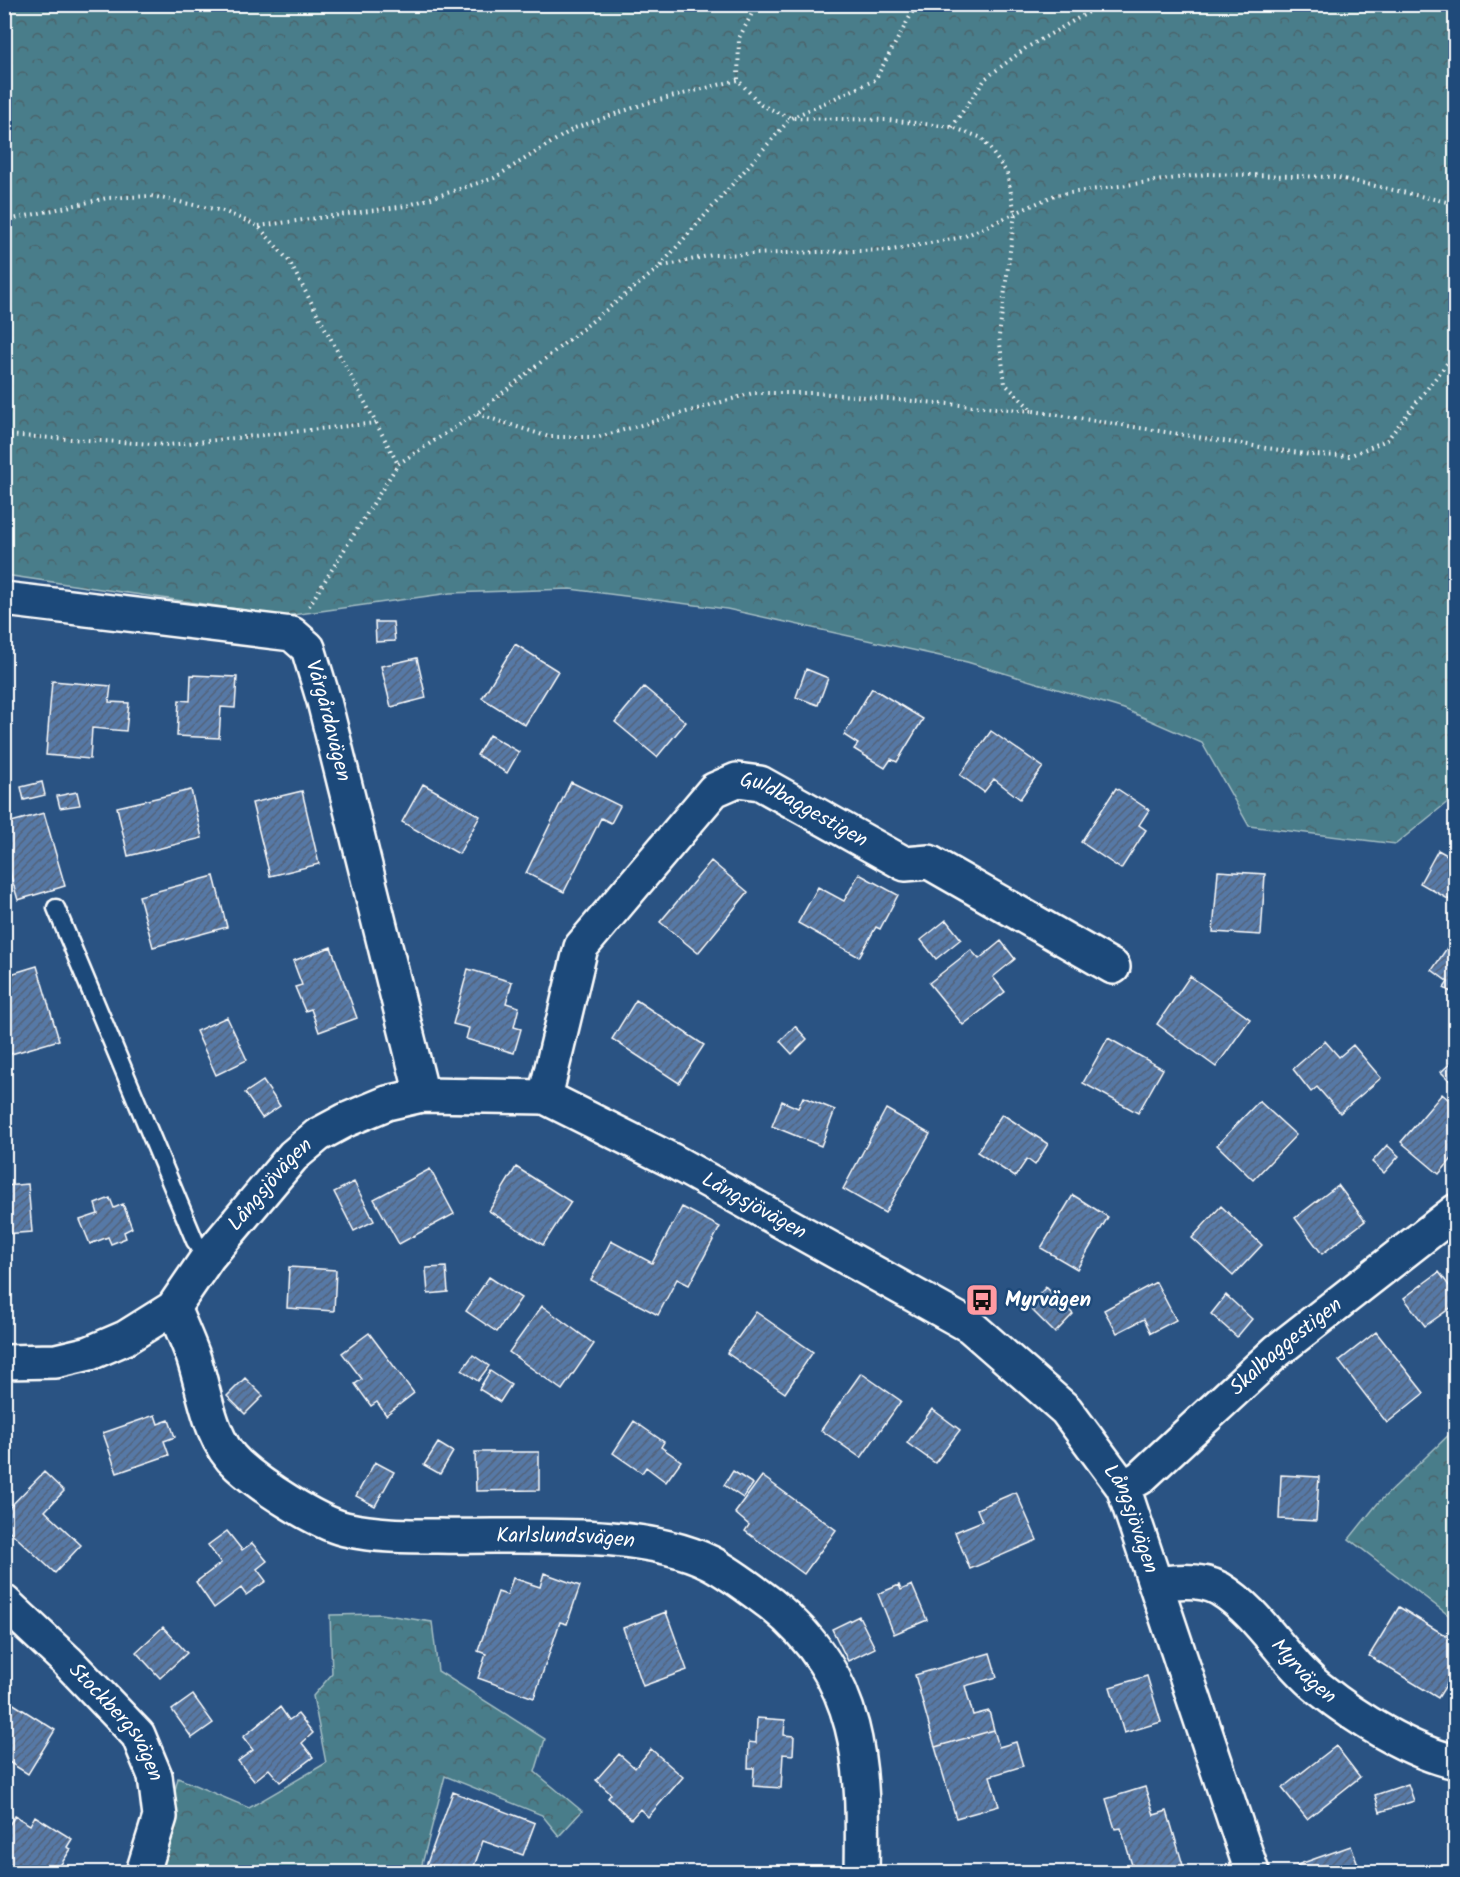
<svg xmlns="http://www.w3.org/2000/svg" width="1460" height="1877" font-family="Kalam,sans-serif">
<defs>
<pattern id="forest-crowns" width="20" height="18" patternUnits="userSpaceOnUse" patternTransform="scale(1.5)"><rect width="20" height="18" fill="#4a7d8a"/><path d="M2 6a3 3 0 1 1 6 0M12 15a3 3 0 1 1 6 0" fill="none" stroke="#4b646b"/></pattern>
<pattern id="building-hatch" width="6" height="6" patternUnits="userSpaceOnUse" patternTransform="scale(1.5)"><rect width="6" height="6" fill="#5779a6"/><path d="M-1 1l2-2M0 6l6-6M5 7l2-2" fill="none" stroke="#526279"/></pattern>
</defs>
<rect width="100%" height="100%" fill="#2a5383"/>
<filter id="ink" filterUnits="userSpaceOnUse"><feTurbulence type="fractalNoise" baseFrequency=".0167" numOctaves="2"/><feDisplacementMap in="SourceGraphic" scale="12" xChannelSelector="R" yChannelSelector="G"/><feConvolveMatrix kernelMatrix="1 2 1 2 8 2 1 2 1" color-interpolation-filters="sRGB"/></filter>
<g filter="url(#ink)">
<path fill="url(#forest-crowns)" stroke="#a4bec4" stroke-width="1.5" d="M5 4 1455 5V796L1396 844 1249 826 1202 743 1124 709 967 662 727 609 570 589 450 593 285 616 5 575Z
M1455 1429V1620L1349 1539 1378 1503Z
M380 1614 432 1622 438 1671 545 1739 535 1772 582 1811 559 1836 542 1815 445 1776 420 1872H154L178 1778 249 1808 326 1763 313 1696 332 1674 330 1615Z"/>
<path fill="url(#building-hatch)" stroke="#fff" stroke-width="1.5" d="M375 622H393L395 641 376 642Z
M515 644 558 671 525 725 482 698Z
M417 658 426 698 391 707 381 666Z
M806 669 828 678 818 705 796 697Z
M191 675 237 677 235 708 221 707 219 738 177 736 179 700 190 701Z
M52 681 111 686 109 702 129 703 126 731 92 728 90 759 46 755Z
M644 687 686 722 657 757 615 722Z
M872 688 923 719 897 762 891 759 885 768 854 749 858 744 844 735Z
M991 731 1043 767 1020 799 994 779 984 792 960 775Z
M489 735 519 752 507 773 477 755Z
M42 782 45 795 24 800 21 787Z
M571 782 620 806 611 823 601 818 564 892 526 873Z
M423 784 480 816 459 854 402 822Z
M1116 788 1149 810 1139 825 1146 830 1121 869 1081 842Z
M191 790 202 838 128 856 117 807Z
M302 791 319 864 270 876 252 803Z
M77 792 80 805 60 808 57 796Z
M44 813 65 886 18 900 4 852V824Z
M1438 850 1456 860 1455 903 1420 883Z
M711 861 748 892 698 953 660 922Z
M1218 871 1265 874 1261 935 1213 932Z
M859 874 898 895 880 929 876 927 859 957 798 923 818 887 844 901Z
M214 876 227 927 153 947 139 896Z
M946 920 961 939 936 959 921 940Z
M1001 941 1015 959 993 977 1005 992 963 1025 929 983 971 950 979 959Z
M1451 942 1456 946V995L1444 988 1448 982 1432 970Z
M331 947 357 1018 319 1032 311 1009 305 1011 295 987 302 985 293 961Z
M37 966 59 1040 11 1054 4 1035V976Z
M468 969 512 982 506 1003 519 1007 514 1027 521 1029 514 1053 466 1039 469 1028 453 1024Z
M1190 976 1250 1019 1216 1067 1157 1024Z
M636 1000 704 1045 679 1083 612 1039Z
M227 1017 247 1060 216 1075 196 1031Z
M795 1026 807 1039 792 1054 780 1041Z
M1108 1038 1163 1069 1138 1113 1083 1083Z
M1325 1041 1339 1057 1353 1045 1381 1078 1340 1113 1317 1087 1311 1092 1293 1069Z
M1456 1058V1087L1441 1072Z
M263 1081 280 1106 262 1118 245 1093Z
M1442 1094 1456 1106V1154L1439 1174 1401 1142Z
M803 1097 835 1110 821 1146 772 1126 782 1101 798 1108Z
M1259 1101 1296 1135 1253 1180 1217 1145Z
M886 1109 930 1134 885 1213 843 1189Z
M1002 1114 1048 1144 1035 1165 1027 1159 1015 1177 977 1152Z
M1387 1145 1399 1156 1384 1173 1372 1162Z
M516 1167 571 1202 543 1245 489 1211Z
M430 1169 454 1214 399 1244 374 1199Z
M354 1182 374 1221 354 1231 334 1192Z
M28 1184 32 1232 4 1234V1186Z
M1338 1185 1365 1221 1322 1254 1295 1218Z
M1073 1195 1108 1217 1077 1269 1041 1248Z
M110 1198 114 1208 123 1204 132 1228 124 1232 126 1238 111 1244 108 1237 90 1244 80 1220 98 1214 95 1204Z
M1221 1206 1262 1245 1233 1276 1192 1238Z
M682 1207 720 1227 689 1285 677 1279 658 1315 591 1280 611 1241 652 1263Z
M289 1267 336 1270 334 1311 287 1308Z
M446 1267 448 1292 428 1294 426 1268Z
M1439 1272 1456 1295V1304L1425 1326 1404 1298Z
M489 1277 521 1298 497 1332 466 1311Z
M1156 1282 1176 1320 1151 1333 1144 1319 1117 1333 1104 1310Z
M1046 1287 1073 1314 1055 1333 1028 1306Z
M1226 1295 1252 1319 1237 1337 1211 1314Z
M542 1306 594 1344 562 1390 509 1352Z
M756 1312 813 1352 785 1393 727 1353Z
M1376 1332 1424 1393 1387 1423 1339 1361Z
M369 1333 414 1393 386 1415 377 1402 371 1406 355 1384 362 1379 342 1353Z
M473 1355 489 1366 478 1381 462 1370Z
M490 1371 511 1385 500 1402 479 1389Z
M861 1373 901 1401 861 1458 821 1430Z
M245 1378 263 1396 245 1414 227 1396Z
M932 1409 960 1430 935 1463 907 1443Z
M155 1415 158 1424 169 1420 175 1437 164 1441 169 1455 117 1473 103 1433Z
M634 1421 664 1442 661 1447 681 1461 666 1482 646 1467 642 1473 613 1453Z
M438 1443 453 1452 440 1474 424 1465Z
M475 1452H539V1490L476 1491Z
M375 1462 394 1472 375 1506 356 1496Z
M733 1471 753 1484 743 1498 724 1485Z
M44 1472 64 1491 45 1511 81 1545 55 1573 4 1526V1513Z
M1281 1475 1319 1477 1316 1521 1279 1519Z
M762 1476 836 1530 804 1574 745 1531 749 1525 735 1513Z
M1016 1492 1037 1540 970 1569 955 1532 982 1521 977 1509Z
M227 1531 242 1550 252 1543 267 1561 257 1569 266 1581 246 1595 241 1588 214 1608 196 1582 221 1563 208 1545Z
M544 1573 580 1586 567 1624 560 1622 534 1698 478 1678 486 1654 478 1651 498 1592 507 1595 513 1578 540 1587Z
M899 1585 901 1590 912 1585 927 1620 894 1634 878 1594Z
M1399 1607 1456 1642V1669L1438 1698 1369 1656Z
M666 1612 687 1670 643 1686 623 1628Z
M859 1616 875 1648 848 1661 832 1629Z
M163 1627 187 1653 160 1678 136 1652Z
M990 1653 997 1677 965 1686 973 1715 989 1711 994 1730 935 1747 915 1675Z
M1147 1676 1161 1722 1124 1733 1110 1687Z
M193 1695 213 1723 192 1738 172 1710Z
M4 1698 55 1730 28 1774 4 1759Z
M280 1707 289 1720 298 1714 313 1733 302 1743 313 1757 280 1782 269 1769 254 1781 238 1761 253 1750 243 1737Z
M757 1718 785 1720 784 1735 794 1736 793 1755 783 1754 781 1788 753 1786 754 1768H748L749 1742 756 1743Z
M994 1730 999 1747 1016 1742 1023 1766 990 1776 999 1806 956 1818 935 1747Z
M1336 1746 1360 1777 1307 1819 1282 1788Z
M651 1749 683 1777 648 1817 640 1809 631 1819 608 1798 611 1794 596 1780 619 1754 635 1768Z
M1408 1784 1414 1801 1380 1812 1375 1795Z
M1145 1787 1154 1815 1167 1811 1185 1872H1134L1121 1828 1115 1829 1106 1799Z
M453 1792 535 1823 523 1855 483 1841 472 1872H443L426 1866Z
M15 1816 30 1825 35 1816 72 1839 67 1847 71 1849 56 1872H12L4 1868V1832Z
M1351 1846 1361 1872H1299L1297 1865Z"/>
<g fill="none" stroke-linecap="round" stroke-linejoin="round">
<g stroke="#fff" stroke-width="21">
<path id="service" d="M56 908 195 1241 208 1257"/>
</g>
<g stroke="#fff" stroke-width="38">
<g id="minor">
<path id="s1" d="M4 599 292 634 308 648 324 701 422 1095"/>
<path id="s2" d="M545 1097 581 947 714 790 737 780 760 783 905 864 929 862 1113 967"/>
<path id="s3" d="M173 1308C180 1324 187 1340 193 1356 205 1391 209 1439 238 1465 261 1486 316 1522 345 1529 376 1536 407 1536 438 1536 518 1538 640 1527 711 1563 732 1574 752 1590 771 1604 863 1678 864 1765 862 1872"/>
<path id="s4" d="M1123 1487 1140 1478 1277 1351 1456 1211"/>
<path id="s5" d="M1157 1584C1176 1581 1203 1579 1220 1589 1261 1614 1283 1660 1320 1689 1356 1718 1410 1752 1456 1762"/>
<path id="s6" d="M4 1602 67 1661 138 1735 155 1776 160 1817 143 1872"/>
</g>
</g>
<g stroke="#fff" stroke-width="38">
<g id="tertiary">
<path id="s7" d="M4 1362 56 1361 90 1353 125 1338 173 1308 208 1257 293 1156 318 1135 346 1120 387 1103 422 1095 545 1097 671 1160 970 1326 1066 1410 1123 1487 1252 1872"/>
</g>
</g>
<path stroke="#fff" stroke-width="4" stroke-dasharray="1.5 4.5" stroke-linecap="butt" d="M757 4 739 38 738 80 761 105 791 118 888 120 952 127 982 138 1007 173 1015 213 999 336 1005 384 1033 411 1311 455 1349 456 1387 440 1456 352
M952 127 986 78 1026 48 1103 4
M4 221 107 198 151 196 223 211 258 226 289 261 398 464
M259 226 406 206 494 178 575 128 647 103 738 80
M660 266 791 118 875 80 917 4
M477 414 549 437H599L753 393H818L1032 411
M4 435 169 445 376 423
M309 606 398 464 476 414 660 267 712 255 892 250 963 237 1055 195 1206 174 1335 177 1456 204"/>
<use href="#service" stroke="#1f4a7a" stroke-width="16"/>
<use href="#minor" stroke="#1f4a7a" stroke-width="33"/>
<use href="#tertiary" stroke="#1f4a7a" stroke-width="33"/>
</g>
</g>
<defs>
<g id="bus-square" transform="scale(1.725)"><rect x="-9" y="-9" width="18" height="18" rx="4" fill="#ff9aa2" stroke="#1f4a7a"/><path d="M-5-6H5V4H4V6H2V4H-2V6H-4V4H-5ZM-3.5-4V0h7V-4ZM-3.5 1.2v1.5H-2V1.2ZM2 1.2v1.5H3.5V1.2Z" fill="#111"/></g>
</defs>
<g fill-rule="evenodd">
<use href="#bus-square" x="982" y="1300"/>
</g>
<g text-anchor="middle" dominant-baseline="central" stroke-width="5" stroke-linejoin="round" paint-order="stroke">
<g font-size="21" fill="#fff" stroke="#1f4a7a">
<text stroke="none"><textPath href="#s1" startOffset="387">Vårgårdavägen</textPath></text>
<text stroke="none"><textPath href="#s2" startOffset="459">Guldbaggestigen</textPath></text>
<text stroke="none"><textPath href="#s7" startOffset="339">Långsjövägen</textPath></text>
<text stroke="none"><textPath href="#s7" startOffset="879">Långsjövägen</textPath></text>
<text stroke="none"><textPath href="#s4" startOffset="216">Skalbaggestigen</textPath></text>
<text stroke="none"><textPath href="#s7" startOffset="1382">Långsjövägen</textPath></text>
<text stroke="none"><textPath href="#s3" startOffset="518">Karlslundsvägen</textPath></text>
<text stroke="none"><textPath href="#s5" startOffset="182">Myrvägen</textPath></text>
<text stroke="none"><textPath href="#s6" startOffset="166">Stockbergsvägen</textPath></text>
</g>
<g font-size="21" font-weight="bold" fill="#fff" stroke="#1f4a7a" text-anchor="start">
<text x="1005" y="1300">Myrvägen</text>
</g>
</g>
<rect width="1460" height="1877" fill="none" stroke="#1f4a7a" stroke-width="24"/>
<rect x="12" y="12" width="1436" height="1853" fill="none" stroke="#fff" stroke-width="2" filter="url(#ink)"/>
</svg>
